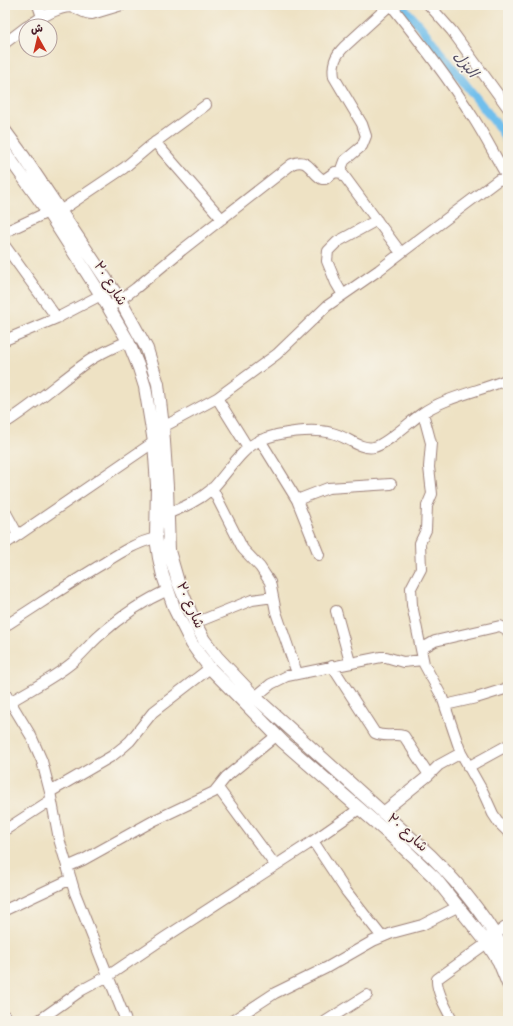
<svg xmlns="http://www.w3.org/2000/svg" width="513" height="1026" font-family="'Shantell Sans','Playpen Sans Arabic',sans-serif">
<rect width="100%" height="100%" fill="#f7f3e8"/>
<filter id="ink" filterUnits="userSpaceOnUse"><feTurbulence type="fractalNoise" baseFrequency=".025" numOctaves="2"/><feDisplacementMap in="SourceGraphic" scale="8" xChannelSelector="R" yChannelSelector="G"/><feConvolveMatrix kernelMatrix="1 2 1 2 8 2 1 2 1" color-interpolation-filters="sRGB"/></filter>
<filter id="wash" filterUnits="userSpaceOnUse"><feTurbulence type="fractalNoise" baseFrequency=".012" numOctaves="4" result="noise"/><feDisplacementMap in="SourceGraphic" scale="16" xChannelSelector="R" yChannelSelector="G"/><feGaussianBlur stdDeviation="0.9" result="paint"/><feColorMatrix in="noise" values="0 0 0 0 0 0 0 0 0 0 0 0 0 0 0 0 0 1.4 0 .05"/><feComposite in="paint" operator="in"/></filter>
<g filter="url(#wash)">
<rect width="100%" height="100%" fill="#eee2c4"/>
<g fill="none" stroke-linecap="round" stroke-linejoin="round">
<path stroke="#71bfec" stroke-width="9" d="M401 5 420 26 501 130 508 143"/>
</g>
</g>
<g filter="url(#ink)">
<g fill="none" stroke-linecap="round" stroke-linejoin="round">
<g stroke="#9c8078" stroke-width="12">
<path id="minor" d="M38 5 42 17
M391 5C420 42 449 79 474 119 486 138 496 158 508 178
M429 5 452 31 508 108
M28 26C38 19 62 4 75 8 81 10 84 14 92 14L122 5
M5 43 26 27
M155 142 222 219
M340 172 344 161 362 146 366 136 362 124 334 77C332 64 335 56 344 47L390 5
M60 211 124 168 150 146 206 105
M5 232 48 212
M5 246 57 318
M343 295 336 283 327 261 328 251 337 242 377 220
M109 308 136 288 182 250 292 164C309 157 310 172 322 179H325L335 172 342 173 401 253
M5 340 57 318 101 295
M217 398 248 448
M423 413 431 443 429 467 432 494 427 506 426 530 420 543 421 569 411 588 412 605 424 664 442 697 461 753 483 792 493 814 499 823 508 832
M5 423C34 405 59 382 87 362 100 353 114 347 128 341
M163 427 217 398 277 354 327 306 379 270 401 253 498 180 508 179
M260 440 297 500 319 555
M212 488 243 549 260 567 270 582 276 612 297 673
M297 500 328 488 391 484
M5 511 18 535
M167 514C184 507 198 501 212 489 227 474 241 448 261 440 280 432 312 428 332 433 346 436 360 450 374 447 385 445 411 421 421 414 445 397 481 391 508 379
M5 544 154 442
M336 611 350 662
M195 623 252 600 273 597
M5 626C38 605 70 583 104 563 120 553 137 542 156 538
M421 649 435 641 500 626 506 629 508 632
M332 666 375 733C386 738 393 733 404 736L429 775
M5 693 31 736 42 761 50 792 59 839 75 893 126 1021
M250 701 271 684 287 676 381 657H386L403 662 423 660
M10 702C31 689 54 678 73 662 82 654 90 644 99 636 119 618 143 601 168 590
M445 705 476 698 508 688
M468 767 508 745
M218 788 275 865
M50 792 112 756 122 748 130 741 153 712 210 668
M382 813 429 775 439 765 461 753
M5 830 51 800
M313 841 346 891 382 937
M67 867 83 860 155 820 214 792 226 777 276 736
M5 910 71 879
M496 934 508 925
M38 1021 82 990 108 976 164 938 313 841 359 809
M232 1021 275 993 326 968 373 941 392 933 422 925 459 906
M326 1021 367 995
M453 1021C447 1010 436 991 437 979L487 943"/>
</g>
<g stroke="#9c8078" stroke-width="14">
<path id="tertiary" d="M5 131 24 157 120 300 147 349 158 384 163 427 167 487 169 551 178 582 195 623 204 640 217 657 255 697 431 856C461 886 489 920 508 958
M5 152 48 212 101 295 128 341 139 368 145 387 154 442 157 485 156 538 159 558 163 576 175 610 192 644 199 654 210 668 283 742 391 836 435 878 487 943 499 962 508 984
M5 1017 8 1021"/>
</g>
<use href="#minor" stroke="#fff" stroke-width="10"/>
<use href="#tertiary" stroke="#fff" stroke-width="12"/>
</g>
</g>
<g text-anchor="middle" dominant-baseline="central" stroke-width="3.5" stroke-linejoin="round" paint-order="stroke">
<g font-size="14" fill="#4a1f2b" stroke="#f7f3e8">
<text transform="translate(111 283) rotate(58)">شارع ٣٠</text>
<text transform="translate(191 605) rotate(66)">شارع ٣٠</text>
<text transform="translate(408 832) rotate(42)">شارع ٣٠</text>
</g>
<g font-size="15" font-style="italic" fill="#564f65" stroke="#f7f3e8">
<text transform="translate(466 64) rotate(51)">البزل</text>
</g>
</g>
<rect width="513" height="1026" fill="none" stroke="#f7f3e8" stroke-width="20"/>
<g transform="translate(38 38) rotate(352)"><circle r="19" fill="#f7f3e8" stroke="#b29e9c"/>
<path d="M0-3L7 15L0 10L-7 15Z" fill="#c8321e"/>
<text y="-6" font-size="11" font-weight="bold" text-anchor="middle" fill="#4a1f2b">ش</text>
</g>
</svg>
